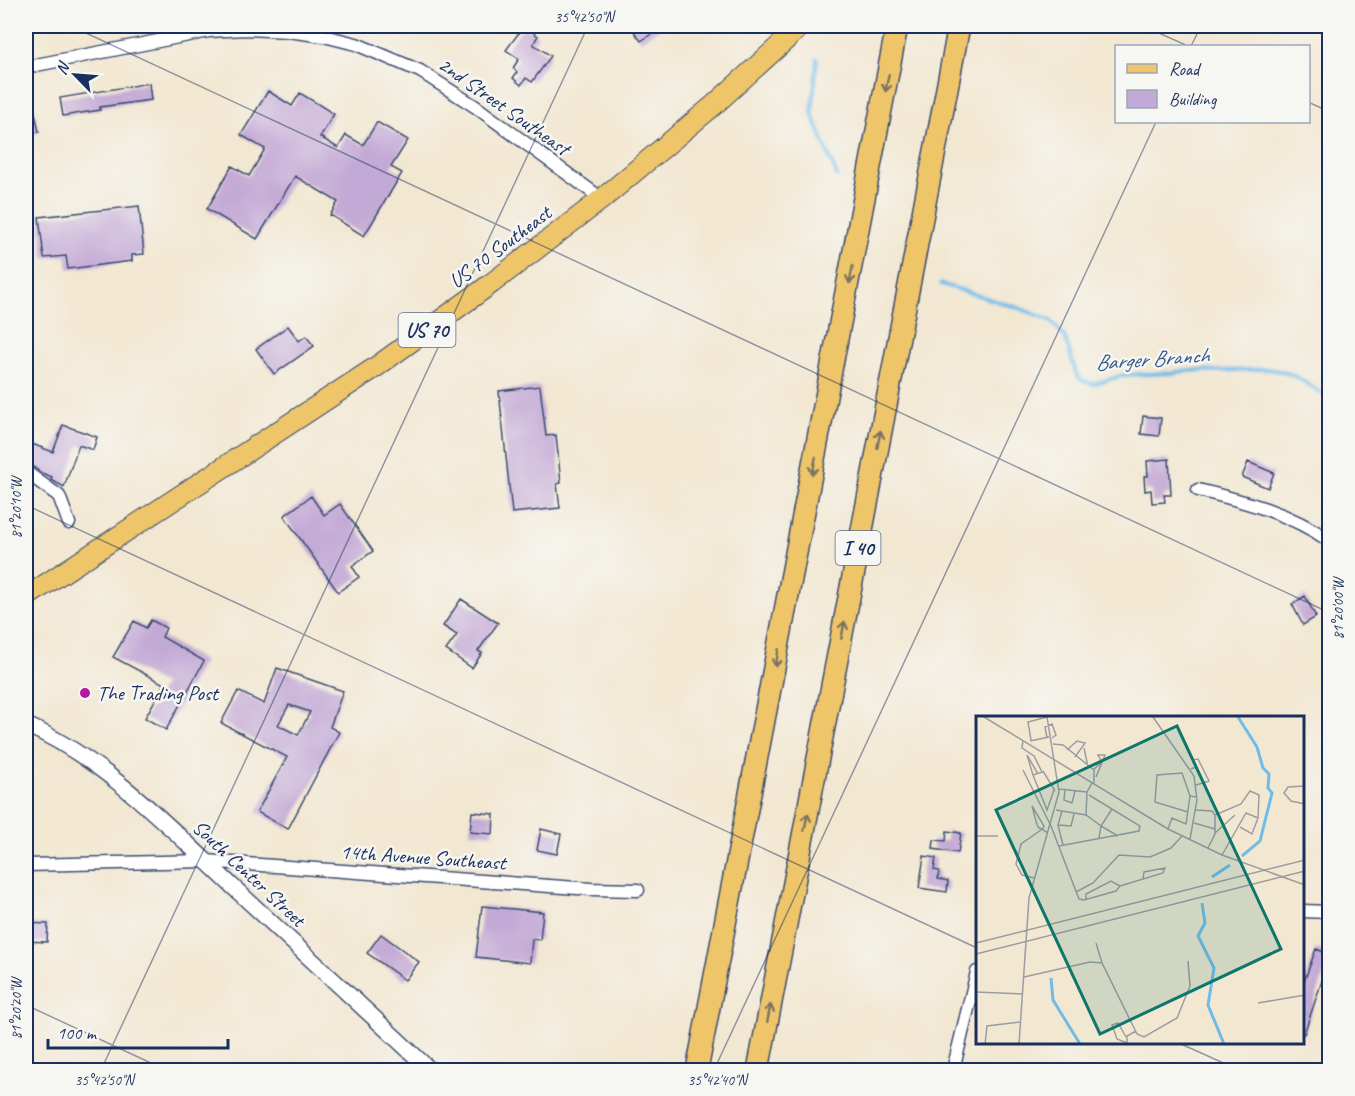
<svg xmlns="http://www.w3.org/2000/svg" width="1355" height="1096" font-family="Caveat,sans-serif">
<rect width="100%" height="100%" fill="#f6f6f2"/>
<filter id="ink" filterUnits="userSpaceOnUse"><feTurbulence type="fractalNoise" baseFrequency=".0167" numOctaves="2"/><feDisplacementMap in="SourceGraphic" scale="12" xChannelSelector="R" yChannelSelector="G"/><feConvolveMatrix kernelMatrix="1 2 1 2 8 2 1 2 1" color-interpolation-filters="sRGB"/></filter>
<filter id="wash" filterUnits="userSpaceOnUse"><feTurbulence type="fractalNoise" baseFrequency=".008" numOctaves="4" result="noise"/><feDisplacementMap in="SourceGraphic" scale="24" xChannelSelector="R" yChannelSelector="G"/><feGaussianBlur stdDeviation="1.35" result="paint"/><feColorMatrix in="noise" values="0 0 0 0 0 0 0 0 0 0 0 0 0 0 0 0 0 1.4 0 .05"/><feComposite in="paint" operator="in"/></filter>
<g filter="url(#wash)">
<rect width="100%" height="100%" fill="#f2e7d1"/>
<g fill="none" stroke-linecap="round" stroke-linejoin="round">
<path stroke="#6fbce9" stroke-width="4" d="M817 59 812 113 837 176
M941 284 1019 308 1050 320 1065 337 1077 376 1084 381 1093 384 1124 375 1173 373 1189 370 1218 371 1267 369 1281 371 1295 376 1330 399"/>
</g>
<g id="blocks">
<path fill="#c3a9d5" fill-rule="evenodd" d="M524 26 538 36 533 44 551 56 532 82 526 78 521 85 513 78 517 72 513 68 519 59 506 50Z
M630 26H663L641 41Z
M149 83 151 100 100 107V110L63 116 60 98Z
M30 89 39 132 26 135V90Z
M268 91 292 106 300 93 334 114 320 137 338 148 346 135 363 145 377 122 408 140 391 167 402 173 364 236 330 215 338 202 295 176 257 239 207 209 232 166 249 176 265 149 241 135Z
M139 206 144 254 132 255V261L68 269 66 256 44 258 39 217Z
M288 326 299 341 306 336 314 346 274 374 256 349Z
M540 386 546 436 556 435 561 483 557 484 560 508 512 513 499 391Z
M1143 416 1161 418 1159 436 1141 434Z
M63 425 97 437 93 450 79 445 64 487 51 480 52 477 42 473 29 464 31 459 28 457 32 444 53 452Z
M1169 459 1171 495H1164L1165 502 1152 503 1151 490 1145 491 1144 476H1148L1147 461Z
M1248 462 1274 473 1268 488 1242 477Z
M311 496 324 515 340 504 373 551 352 566 359 577 338 592 284 516Z
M1305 596 1316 617 1303 625 1292 604Z
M461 599 498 623 478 651 482 653 472 668 446 650 457 635 443 626Z
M151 620 166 628 162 637 204 661 166 730 145 718 164 684 113 657 134 621 146 628Z
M277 668 343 691 330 727 339 732 288 829 257 812 287 757 221 723 238 691 264 704ZM289 705 310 712 298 735 278 725Z
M472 812 494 814 493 834 470 832Z
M541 829 561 834 557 854 537 850Z
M947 831 961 833 958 853 933 849 934 840 946 841Z
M924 856 936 858 934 870 939 871 938 879 948 881 947 892 919 888Z
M482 906 543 912 540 940 532 939 530 963 476 957Z
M26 923 48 924 47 942 26 941Z
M381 934 419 962 405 980 367 953Z
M1316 949 1329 954V960L1304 1034 1302 1033V987Z"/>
</g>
</g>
<g filter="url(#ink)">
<use href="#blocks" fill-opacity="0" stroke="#3b4b6f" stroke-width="1.5"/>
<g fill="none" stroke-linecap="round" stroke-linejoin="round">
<g stroke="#3b4b6f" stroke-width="15">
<path id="minor" d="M26 67 209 31 245 29 288 31 324 36 356 44 420 71 476 107 602 199
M26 472 59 496 69 523
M1198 490C1244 501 1290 513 1330 541
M26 865 206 861 591 889 638 890
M1302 911 1330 912
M953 1070 977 972"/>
</g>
<g stroke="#3b4b6f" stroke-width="18">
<path id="tertiary" d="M26 725C100 756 172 829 230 884 297 946 363 1008 430 1070"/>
</g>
<g stroke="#3b4b6f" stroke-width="22">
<path id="primary" d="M26 597 376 367 492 283 602 199 714 105 801 26"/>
</g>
<g stroke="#3b4b6f" stroke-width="24">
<path id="motorway" d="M697 1070 897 26
M758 1070 959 26"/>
</g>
<use href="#minor" stroke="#fff" stroke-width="12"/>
<use href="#tertiary" stroke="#fff" stroke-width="15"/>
<use href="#primary" stroke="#eec569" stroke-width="20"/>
<use href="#motorway" stroke="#eec569" stroke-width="21"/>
</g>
<defs><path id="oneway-shaft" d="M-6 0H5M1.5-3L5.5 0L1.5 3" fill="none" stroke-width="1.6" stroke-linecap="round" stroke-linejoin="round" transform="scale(1.5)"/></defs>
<g stroke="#7a7263">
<use href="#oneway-shaft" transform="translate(887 83) rotate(101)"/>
<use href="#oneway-shaft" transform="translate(851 275) rotate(101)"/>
<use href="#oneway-shaft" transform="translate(879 439) rotate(-79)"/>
<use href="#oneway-shaft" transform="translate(814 466) rotate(101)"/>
<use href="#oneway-shaft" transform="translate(843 630) rotate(-79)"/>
<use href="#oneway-shaft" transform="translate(777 658) rotate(101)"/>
<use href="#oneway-shaft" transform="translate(806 822) rotate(-79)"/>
<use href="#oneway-shaft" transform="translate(769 1013) rotate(-79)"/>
</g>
</g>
<path fill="none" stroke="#1b2f5e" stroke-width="1.5" stroke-opacity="0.45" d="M71 26 1330 613M1143 26 1188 46M1191 46 1201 26M1308 102 1330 112M26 505 977 948M26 1005 166 1070M1181 1044 1239 1070M101 1070 588 26M714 1070 1156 122M1327 1070 1330 1066"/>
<circle fill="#b5179e" stroke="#f6f6f2" stroke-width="2" cx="85" cy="693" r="6"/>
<g text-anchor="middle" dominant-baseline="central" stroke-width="5" stroke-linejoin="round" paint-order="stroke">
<g fill="#f6f6f2" stroke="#5d6b8a" stroke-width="1.5">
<rect x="398.5" y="313" width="57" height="34" rx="4.5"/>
<rect x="835.5" y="531" width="45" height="34" rx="4.5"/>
</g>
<g font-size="20" font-weight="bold" fill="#1b2f5e">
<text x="427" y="330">US 70</text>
<text x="858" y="548">I 40</text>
</g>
<g font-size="21" fill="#1b2f5e" stroke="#f6f6f2">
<text transform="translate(504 106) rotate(35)">2nd Street Southeast</text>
<text transform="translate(500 247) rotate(-37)">US 70 Southeast</text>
<text transform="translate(423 857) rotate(4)">14th Avenue Southeast</text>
<text transform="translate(249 873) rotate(43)">South Center Street</text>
</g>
<g font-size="21" fill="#1b2f5e" stroke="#f6f6f2" text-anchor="start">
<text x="97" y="693">The Trading Post</text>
</g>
<g font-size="22" font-style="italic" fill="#345988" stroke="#f6f6f2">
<text transform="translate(1152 359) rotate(-4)">Barger Branch</text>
</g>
</g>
<g transform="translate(976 716)">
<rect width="328" height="328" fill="#f2e7d1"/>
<path fill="none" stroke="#6fbce9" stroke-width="3" d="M262 1 281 31 287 52 293 58 292 72 296 77 284 125 266 140M236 161 254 149M226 187 229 207 222 220 238 252 232 289 248 328M75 262 77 284 104 328"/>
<path fill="none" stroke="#9c9da3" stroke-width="1.5" d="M8 1 192 113 246 139 329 169M177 1 218 60 221 84 214 123M71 22 69 11 76 8 80 19 76 22M55 24 52 6 71 1M47 25 46 32 58 40 66 56 57 59 51 39M54 25 73 21M77 28 87 29 118 54V68M108 32 112 51M91 34 101 25 109 27 99 41M51 39 62 58M215 53 220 51 217 44 222 43 233 65 220 69M47 54 75 110 103 183 108 184 140 175 144 170 135 165 110 178V183M117 54 126 46 122 39H129L120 61M67 55 79 75M57 59 71 94 78 74M329 70 312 71 308 77 315 85 329 88M83 73 111 76M89 73 88 84 96 87 99 75M136 93 125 110 142 120M80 94 110 99 125 110 123 122M220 94 236 95 239 99M86 95 82 109 87 129M212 96 179 86 181 59 206 57 214 80M110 99 111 76 116 67M218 107 239 113M82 109 95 110 98 98M192 113 196 102 210 108 214 80 221 81M239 117 259 99M0 120H22M83 130 163 115 164 110 113 79M232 132 239 118V99L265 88 274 75 283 79 282 102M246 139 270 97 282 102 276 118 264 111M58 162 46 159 40 148 45 128 65 114 67 112 68 110 56 90 61 109 63 112 66 113 67 114 72 117M144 170 187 157 189 152 168 156 167 163M100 176 117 167 143 139 174 141 195 132 206 120M0 227 329 144M120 227 126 247M0 238 329 155M48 261 114 246 126 247 161 318 168 321 201 302 214 270 212 245M0 276 47 278M282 287 329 279M150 321 142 307 136 309 141 323 151 327M9 328 11 310 44 306M43 328 53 182 83 76 71 1M151 328V320L160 315"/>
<path fill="#0f766e" fill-opacity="0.15" stroke="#0f766e" stroke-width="3" d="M201 10 305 233 124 318 20 94Z"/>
<rect width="328" height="328" fill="none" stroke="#1b2f5e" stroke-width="3"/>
</g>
<rect width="1355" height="1096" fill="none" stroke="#f6f6f2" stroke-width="66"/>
<rect x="1115" y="45" width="195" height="78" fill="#f6f6f2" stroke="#9ea6b7" stroke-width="1.5"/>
<rect x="1127" y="64" width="30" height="9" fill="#eec569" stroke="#9ea6b7" stroke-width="1.5"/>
<text x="1169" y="75" font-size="18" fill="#1b2f5e">Road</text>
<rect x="1127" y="90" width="30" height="18" fill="#c3a9d5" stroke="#9ea6b7" stroke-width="1.5"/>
<text x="1169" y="105" font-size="18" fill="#1b2f5e">Building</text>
<g transform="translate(75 75) rotate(295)" stroke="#f6f6f2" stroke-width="4.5" paint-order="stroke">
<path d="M0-4.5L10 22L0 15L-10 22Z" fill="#1b2f5e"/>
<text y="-9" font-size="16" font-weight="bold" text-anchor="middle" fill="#1b2f5e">N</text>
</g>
<path d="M48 1039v9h180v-9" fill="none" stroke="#1b2f5e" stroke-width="3"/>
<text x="57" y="1039" font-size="18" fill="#1b2f5e" stroke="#f6f6f2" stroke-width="4.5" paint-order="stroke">100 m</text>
<rect x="33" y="33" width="1289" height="1030" fill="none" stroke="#1b2f5e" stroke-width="2"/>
<g font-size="15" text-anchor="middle" fill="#1b2f5e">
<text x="584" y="22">35°42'50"N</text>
<text transform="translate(16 508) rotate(-90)" y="5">81°20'10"W</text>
<text transform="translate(1338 609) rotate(-90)" y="5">81°20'00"W</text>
<text transform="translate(16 1009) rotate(-90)" y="5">81°20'20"W</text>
<text x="104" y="1085">35°42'50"N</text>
<text x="717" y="1085">35°42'40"N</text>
</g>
</svg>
